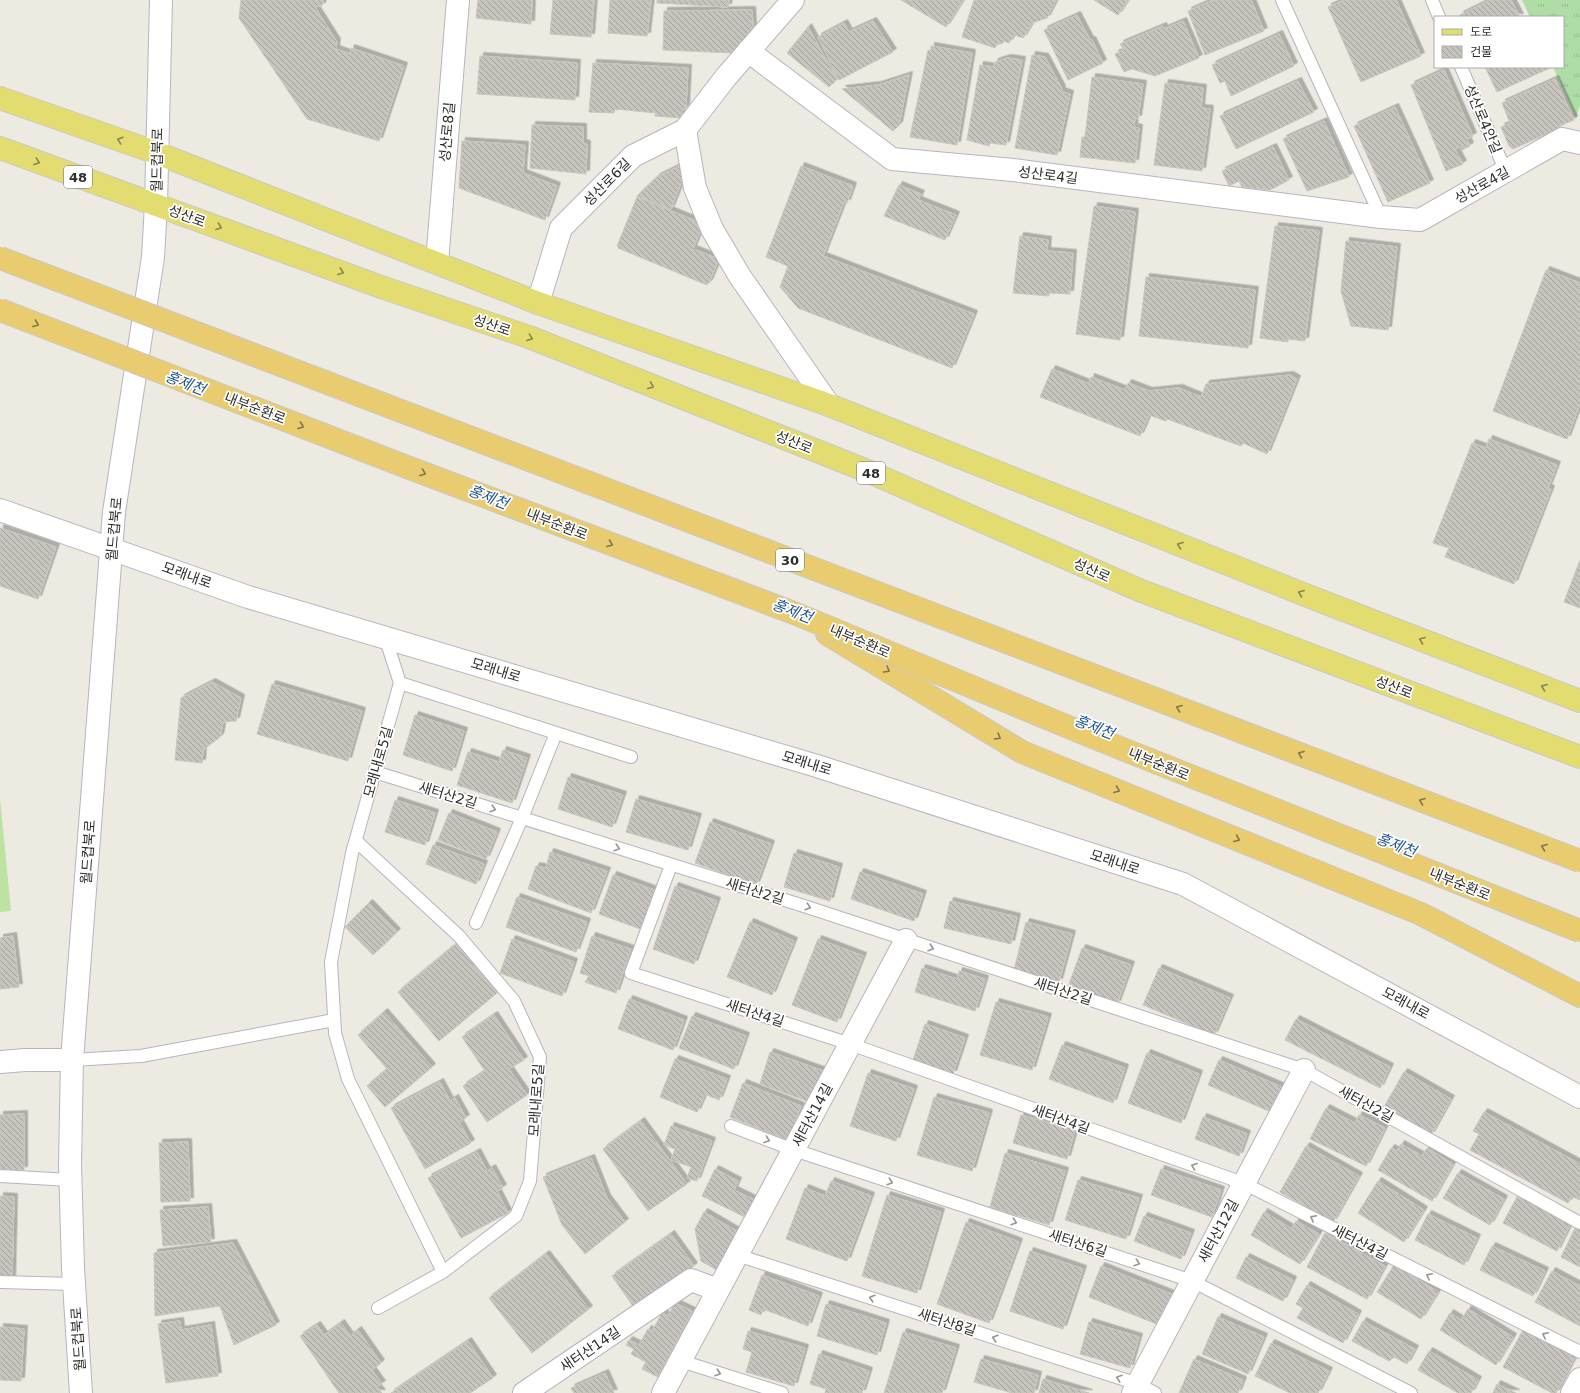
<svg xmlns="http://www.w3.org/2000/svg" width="1580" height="1393" font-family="'DejaVu Sans','Noto Sans KR',sans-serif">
<defs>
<pattern id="grass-tufts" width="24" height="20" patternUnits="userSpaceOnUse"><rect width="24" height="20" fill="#aedda5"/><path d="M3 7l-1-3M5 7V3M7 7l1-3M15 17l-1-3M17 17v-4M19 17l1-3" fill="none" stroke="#96be8e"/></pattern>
<pattern id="building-back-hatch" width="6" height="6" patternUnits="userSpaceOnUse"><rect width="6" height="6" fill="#c6c4bd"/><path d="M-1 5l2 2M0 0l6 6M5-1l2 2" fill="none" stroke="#a1a09a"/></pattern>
<filter id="shadow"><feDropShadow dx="3.5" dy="-3.5" stdDeviation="0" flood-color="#0004"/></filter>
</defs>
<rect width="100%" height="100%" fill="#edeae2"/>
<path fill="url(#grass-tufts)" d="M1522 0H1580V105L1576 118 1553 67H1563V17H1530Z"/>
<path fill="#bce3a2" d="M0 798 11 911 0 912Z"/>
<path fill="#edeae2" d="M0 229 148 278 1580 849V950L1431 892 1426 903 663 605 667 596 0 344Z"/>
<path fill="url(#building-back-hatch)" stroke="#c9c6bb" filter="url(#shadow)" d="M241 0H323L322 6H316V9L337 42 336 49 350 54 351 48 404 66 379 141 307 119 239 18Z
M478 0H532L531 24 476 18Z
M553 0H594L591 37 550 34Z
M610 0H651L647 36 608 33Z
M657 0H729L728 7 657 3Z
M901 0H963L946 27Z
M974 0H1056L1047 18 1032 23 1023 38 1014 35 1009 43 1004 41 1002 44 997 43 995 48 962 37Z
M1094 0H1128L1118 15Z
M1213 0H1251L1264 31 1205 55 1188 11Z
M1345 0H1396L1421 56 1361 82 1328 7Z
M1490 0H1511L1520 17H1461L1460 15Z
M752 10 753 27 732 53 663 50 664 11Z
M1077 15 1090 40H1092L1103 63 1068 80 1044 30Z
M873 21 893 52 839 80 818 37 844 23 849 32Z
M1183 21 1199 58 1155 76 1132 69 1124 72 1115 54 1124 50 1120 44 1163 26 1164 29Z
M808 27 837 79 829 87 787 53Z
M1279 34 1294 66 1231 96 1225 81 1220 83 1212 65Z
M931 46 972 53 957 145 910 137 928 50 931 51Z
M1032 55 1045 57 1062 89 1061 91 1070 94 1057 155 1015 148Z
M480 56 577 63 575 100 477 94Z
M1007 58 1022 60 1006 145 990 143 989 146 967 140 980 65 993 67 995 62Z
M593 63 688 68 686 107 683 111 682 110 681 118 655 116 656 113 615 109 614 113 589 112Z
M1485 67H1550V68L1497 92Z
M1444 70 1473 136 1467 139 1470 146 1462 150 1461 147 1455 149 1463 164 1446 171 1411 85Z
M909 75 899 125 893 131 842 89 878 85Z
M1092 77 1143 84 1138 119 1135 118 1134 127 1139 128 1135 163 1080 157 1082 137H1085Z
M1555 79 1574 120 1559 126 1560 128 1513 149 1509 146 1501 127 1510 123 1502 103Z
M1298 81 1314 112 1236 149 1220 116Z
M1165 83 1203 88 1201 108 1210 109 1202 171 1154 165Z
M1395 107 1430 183 1388 202 1354 126Z
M1324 121 1349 177 1307 191 1283 139Z
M532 125 583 127V143L587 144 586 174 530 168Z
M462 141 525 145 523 173 557 186 545 220 459 188Z
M1273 147 1289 180 1270 190 1242 187 1239 181 1229 186 1222 171Z
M679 166 684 176 671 209 637 196 657 177Z
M801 166 853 186 847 203 844 202 823 256 974 314 952 368 798 308 780 287 788 266 766 257Z
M899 185 921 194 918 200 956 215 945 240 884 216Z
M637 197 703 224 693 249 719 259 709 283H708L707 285 618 248 619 247 617 246Z
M1094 206 1135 212 1120 340 1076 334Z
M1275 226 1319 231 1305 341 1288 339V342L1260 338Z
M1020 236 1048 240 1047 251 1073 253 1070 294 1049 293V296L1013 293Z
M1346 241 1397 247 1388 330 1351 326 1341 291Z
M1546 270 1580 283V404L1567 439 1493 411Z
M1146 277 1255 290 1248 348 1139 336Z
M1052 369 1089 384 1091 377 1125 390 1128 383 1149 391 1179 388 1201 397 1206 384 1290 375 1297 379 1267 454 1243 443 1241 446 1167 419 1166 421 1149 415 1140 436 1040 397Z
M1489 439 1557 465 1548 488 1551 489 1514 584 1445 557 1449 548 1433 543 1472 443 1486 448Z
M0 528 56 547 38 599 0 586Z
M1580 560V608L1564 602Z
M212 682 241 698 236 721 223 722 220 737 203 750 202 763 175 760 181 698Z
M272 684 362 711 348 761 257 734Z
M415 715 464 731 452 771 403 755Z
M503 750 527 758 512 803 457 785 468 752 499 762Z
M568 777 623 795 612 827 558 809Z
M636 799 698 817 688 850 626 832Z
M395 800 435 813 425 845 385 832Z
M449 813 497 832 486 859 438 840Z
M710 822 771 844 756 885 695 863Z
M433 845 484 864 476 884 426 864Z
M550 852 607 871 591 913 528 889 536 866 546 868Z
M794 853 839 867 830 901 784 887Z
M860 872 923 894 914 921 851 899Z
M613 875 657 891 643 930 599 914Z
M675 886 717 901 694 964 653 949Z
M517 897 587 922 576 952 506 927Z
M950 901 1017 917 1011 944 944 928Z
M369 903 397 932 373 955 345 927Z
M750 922 794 941 772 995 727 977Z
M1026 922 1072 934 1059 982 1014 970Z
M13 936 19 987 0 989V938Z
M592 936 631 949 616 993 585 982 589 976 580 973Z
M512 939 574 962 562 996 500 973Z
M818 939 863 956 837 1022 792 1005Z
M456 944 497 993 439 1041 398 992Z
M1082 948 1131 965 1117 1004 1068 987Z
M922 968 957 979 959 971 985 979 975 1011 915 992Z
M1159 968 1230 998 1214 1035 1143 1005Z
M629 999 684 1020 673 1050 618 1029Z
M996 1002 1048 1017 1032 1070 980 1055Z
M384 1012 432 1067 385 1107 367 1086 387 1069 358 1035Z
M494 1015 524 1060 509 1069 527 1095 487 1122 463 1086 485 1071 462 1037Z
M692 1016 746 1036 734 1069 679 1048Z
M1296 1019 1390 1067 1380 1088 1285 1040Z
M925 1024 965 1038 953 1074 913 1060Z
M1062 1045 1125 1068 1113 1103 1049 1079Z
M770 1052 826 1072 815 1104 760 1084Z
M1147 1053 1199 1074 1181 1123 1128 1103Z
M675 1059 727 1079 719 1100 705 1094 697 1112 660 1097Z
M1219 1060 1282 1087 1271 1112 1208 1085Z
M1404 1072 1451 1099 1431 1135 1384 1107Z
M868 1073 914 1089 896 1141 850 1126Z
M440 1082 450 1101 455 1098 466 1118 459 1122 471 1143 425 1169 391 1108Z
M743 1083 801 1106 788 1140 730 1117Z
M934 1097 989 1113 972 1171 917 1155Z
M1326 1108 1355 1123 1359 1115 1385 1128 1366 1166 1310 1139Z
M1484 1112 1580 1164V1197L1579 1200 1572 1196 1568 1203 1470 1150 1479 1134 1473 1131Z
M24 1114V1170H0V1115Z
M1021 1115 1075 1130 1067 1159 1013 1143Z
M1203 1117 1247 1134 1239 1156 1195 1139Z
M641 1121 687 1184 648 1211 603 1149Z
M671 1126 712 1141 697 1181 687 1178 691 1167 671 1160 675 1149 664 1145Z
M188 1142 190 1201 161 1202 159 1143Z
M1401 1144 1422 1156 1427 1148 1453 1164 1432 1201 1378 1170 1391 1148 1397 1151Z
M1306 1146 1359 1176 1333 1222 1280 1192Z
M477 1152 487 1171 492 1168 503 1188 497 1191 508 1213 461 1238 428 1178Z
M1005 1153 1065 1171 1049 1225 990 1207Z
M591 1158 607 1198 625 1222 585 1254 562 1225 543 1177Z
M715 1169 738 1181 734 1190 759 1202 751 1220 702 1196Z
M1161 1169 1221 1190 1212 1217 1151 1195Z
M1458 1173 1504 1199 1490 1225 1443 1198Z
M1078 1180 1139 1198 1126 1239 1065 1220Z
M831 1181 871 1196 847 1261 786 1239 805 1188 825 1196Z
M1378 1181 1424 1210 1404 1242 1358 1213Z
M887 1195 941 1212 917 1293 862 1276Z
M1518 1195 1571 1223 1557 1251 1503 1223Z
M0 1196 14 1197 12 1280H0Z
M208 1207 211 1242 163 1246 160 1210Z
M704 1212 745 1236 724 1274 701 1261 695 1229Z
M1264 1212 1292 1229 1296 1221 1319 1234 1300 1264 1251 1235Z
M1428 1214 1477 1238 1464 1265 1415 1240Z
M1144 1216 1191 1233 1181 1259 1134 1241Z
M966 1222 1019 1242 989 1323 937 1304Z
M1576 1226 1580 1228V1267L1561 1257Z
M1325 1233 1385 1266 1367 1299 1307 1267Z
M671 1234 694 1266 635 1309 612 1276Z
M233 1243 276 1325 234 1345 220 1306 155 1316 154 1253Z
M1492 1246 1545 1271 1533 1296 1480 1270Z
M1030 1251 1083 1269 1063 1329 1010 1311Z
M546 1254 589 1309 532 1353 489 1298Z
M1246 1257 1293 1280 1283 1301 1236 1278Z
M1394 1265 1438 1292 1421 1319 1377 1292Z
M1101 1266 1176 1296 1164 1327 1089 1297Z
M1552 1271 1580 1286V1326L1535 1302Z
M762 1275 819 1296 808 1326 763 1309 761 1315 749 1310Z
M1307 1285 1358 1314 1343 1343 1297 1318 1303 1308 1296 1304Z
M675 1303 692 1311 658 1377 642 1369 646 1362 631 1354 634 1349 626 1345 629 1340 639 1345 648 1329 652 1331 662 1313 668 1316Z
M826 1304 886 1323 877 1355 817 1336Z
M1468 1309 1513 1337 1496 1365 1440 1330 1450 1313 1461 1320Z
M1218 1317 1264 1337 1248 1374 1202 1354Z
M180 1321 181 1330 211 1325 218 1376 166 1383 158 1324Z
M1363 1321 1415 1349 1407 1364 1394 1357 1389 1361 1352 1341Z
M1089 1322 1139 1337 1130 1368 1080 1354Z
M341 1323 350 1336 358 1330 381 1363 372 1370 382 1384 377 1387 382 1393H339L300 1336 317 1325 324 1335Z
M0 1327 24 1329 21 1381 0 1380Z
M1523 1330 1575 1357 1556 1393H1552L1503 1367Z
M748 1331 805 1348 794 1386 746 1372 752 1352 743 1349Z
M903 1332 956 1348 942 1393H884Z
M468 1341 493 1378 470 1393H391Z
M1271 1343 1329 1371 1318 1393H1290L1255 1376Z
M1429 1351 1478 1380 1471 1393H1458L1418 1370Z
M819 1354 869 1371 862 1393H825L826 1389 810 1384Z
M981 1359 1038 1375 1034 1393H1012L974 1382Z
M1194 1359 1243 1380 1238 1393H1179Z
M605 1373 614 1393H574L571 1388Z
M1043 1379 1089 1393H1039Z
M1497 1384 1516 1393H1493Z"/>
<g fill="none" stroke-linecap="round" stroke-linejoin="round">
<g stroke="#b5b5c0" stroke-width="14">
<path id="service" d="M1282 0 1381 217
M1432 0 1439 17
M1461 67 1506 172
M385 637 400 683 631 757
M400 683 352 853 331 962 335 1033 348 1079 443 1272
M375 772 804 906 1304 1070 1580 1223
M356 841 459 936 514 1001 540 1057 530 1181 516 1216 443 1272 378 1308
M671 865 631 973 850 1044 1243 1183 1580 1352
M476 923 522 818 556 733
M72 1060 141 1056 334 1020
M731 1126 794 1150 1192 1281 1411 1393
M0 1176 70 1180
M737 1255 1138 1384 1155 1393
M0 1282 74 1284
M681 1361 782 1393"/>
</g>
<g stroke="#b5b5c0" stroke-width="24">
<path id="minor" d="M748 51 892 159 1013 170 1381 217 1420 220 1562 139 1580 143
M685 130 695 188 712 229 739 275 829 405
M437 263 458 0
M538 303 561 228 633 156 685 130 726 77 793 0
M0 1062 25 1060H72
M524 1393 691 1280 718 1290
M663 1393 906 940
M1133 1393 1304 1070
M1572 1393 1580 1379"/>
</g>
<g stroke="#b5b5c0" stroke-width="24">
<path id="secondary" d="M0 510 248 597 817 766 1183 884 1580 1097
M81 1393 73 1268 70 1165 72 1060 114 512 153 257 156 205 161 0"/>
</g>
<g stroke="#c9c9c9" stroke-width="24">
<path id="primary" d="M0 98 157 153 538 303 829 405 1313 598 1580 701
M0 148 384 288 529 337 865 470 1139 590 1580 757"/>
</g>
<g stroke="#c9c9c9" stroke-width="24">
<path id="trunk" d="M827 634 1022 752 1421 914 1580 996"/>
</g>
<use href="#service" stroke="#fff" stroke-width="12"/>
<use href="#minor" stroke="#fff" stroke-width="22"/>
<use href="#secondary" stroke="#fff" stroke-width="22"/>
<use href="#primary" stroke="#e3dc71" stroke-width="22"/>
<use href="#trunk" stroke="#e8cc6f" stroke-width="22"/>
<g stroke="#c9c9c9" stroke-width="24" stroke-linecap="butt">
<path id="trunk-bridge" d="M0 258 1580 861
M0 310 407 467 794 613 1095 738 1580 931"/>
</g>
<use href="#trunk-bridge" stroke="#e8cc6f" stroke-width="22"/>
</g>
<defs><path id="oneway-chevron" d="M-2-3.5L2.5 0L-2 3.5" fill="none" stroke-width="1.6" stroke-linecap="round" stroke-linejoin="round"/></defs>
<g stroke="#888550">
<use href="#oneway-chevron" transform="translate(120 140) rotate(-161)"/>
<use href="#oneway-chevron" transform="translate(37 162) rotate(20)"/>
<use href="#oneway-chevron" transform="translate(219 227) rotate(20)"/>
<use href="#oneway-chevron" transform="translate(341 272) rotate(20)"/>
<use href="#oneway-chevron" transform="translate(530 338) rotate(20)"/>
<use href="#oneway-chevron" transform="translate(651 386) rotate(22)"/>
<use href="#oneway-chevron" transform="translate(1180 545) rotate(-158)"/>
<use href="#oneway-chevron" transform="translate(1301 593) rotate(-158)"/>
<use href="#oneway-chevron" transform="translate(1422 640) rotate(-159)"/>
<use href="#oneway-chevron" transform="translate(1544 687) rotate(-159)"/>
</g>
<g stroke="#82754b">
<use href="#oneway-chevron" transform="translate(36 324) rotate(21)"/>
<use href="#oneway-chevron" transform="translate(301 426) rotate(21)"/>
<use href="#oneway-chevron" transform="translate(423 473) rotate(21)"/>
<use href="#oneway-chevron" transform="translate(610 544) rotate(21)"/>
<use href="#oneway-chevron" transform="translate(887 670) rotate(31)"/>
<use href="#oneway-chevron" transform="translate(1179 708) rotate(-159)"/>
<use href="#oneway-chevron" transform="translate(998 737) rotate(31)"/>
<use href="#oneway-chevron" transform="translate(1301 754) rotate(-159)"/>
<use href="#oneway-chevron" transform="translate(1117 790) rotate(22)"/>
<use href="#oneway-chevron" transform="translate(1422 801) rotate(-159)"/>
<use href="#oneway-chevron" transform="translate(1237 839) rotate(22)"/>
<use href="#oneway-chevron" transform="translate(1544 847) rotate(-159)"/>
</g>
<g stroke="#969696">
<use href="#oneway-chevron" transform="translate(493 809) rotate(17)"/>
<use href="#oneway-chevron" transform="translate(617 848) rotate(17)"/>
<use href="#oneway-chevron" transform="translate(808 907) rotate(18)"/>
<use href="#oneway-chevron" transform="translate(931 948) rotate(18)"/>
<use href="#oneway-chevron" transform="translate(767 1140) rotate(20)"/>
<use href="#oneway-chevron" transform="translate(1194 1166) rotate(-160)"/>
<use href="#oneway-chevron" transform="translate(890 1182) rotate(18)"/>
<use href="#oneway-chevron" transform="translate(1313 1218) rotate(-153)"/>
<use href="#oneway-chevron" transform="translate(1014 1222) rotate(18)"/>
<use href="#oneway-chevron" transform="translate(1137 1263) rotate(18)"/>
<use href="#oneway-chevron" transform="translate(1429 1276) rotate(-153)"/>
<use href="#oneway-chevron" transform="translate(872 1298) rotate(-162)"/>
<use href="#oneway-chevron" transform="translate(1545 1335) rotate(-153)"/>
<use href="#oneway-chevron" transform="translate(995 1338) rotate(-162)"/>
<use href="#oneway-chevron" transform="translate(718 1373) rotate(18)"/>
<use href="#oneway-chevron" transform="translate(1119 1378) rotate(-162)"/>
</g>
<g text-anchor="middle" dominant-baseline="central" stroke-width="3.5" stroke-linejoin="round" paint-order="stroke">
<g fill="#fff" stroke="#6d6d6d" stroke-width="1">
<rect x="64" y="166" width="28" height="22" rx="3"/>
<rect x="857" y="462" width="28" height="22" rx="3"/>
<rect x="776" y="549" width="28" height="22" rx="3"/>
</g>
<g font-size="13" font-weight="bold" fill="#2e2e2e">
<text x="78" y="177">48</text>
<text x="871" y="473">48</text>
<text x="790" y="560">30</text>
</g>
<g font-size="14" fill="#2e2e2e" stroke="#fff">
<text transform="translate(1483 119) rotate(67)">성산로4안길</text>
<text transform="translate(447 132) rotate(-85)">성산로8길</text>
<text transform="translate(157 160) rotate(-89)">월드컵북로</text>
<text transform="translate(1048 175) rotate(7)">성산로4길</text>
<text transform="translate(607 182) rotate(-45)">성산로6길</text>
<text transform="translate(1482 185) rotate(-29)">성산로4길</text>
<text transform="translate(187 216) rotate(20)">성산로</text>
<text transform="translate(492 325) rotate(19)">성산로</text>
<text transform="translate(255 408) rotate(21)">내부순환로</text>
<text transform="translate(794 442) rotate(22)">성산로</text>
<text transform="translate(557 524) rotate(21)">내부순환로</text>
<text transform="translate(114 529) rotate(-85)">월드컵북로</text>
<text transform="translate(1092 570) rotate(24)">성산로</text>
<text transform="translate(187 575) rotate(20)">모래내로</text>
<text transform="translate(860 641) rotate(23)">내부순환로</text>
<text transform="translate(496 670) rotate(17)">모래내로</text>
<text transform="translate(1394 687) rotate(21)">성산로</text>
<text transform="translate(378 762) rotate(-74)">모래내로5길</text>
<text transform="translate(807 763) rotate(17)">모래내로</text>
<text transform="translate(1159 764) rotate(22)">내부순환로</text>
<text transform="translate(448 795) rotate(17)">새터산2길</text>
<text transform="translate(88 852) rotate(-86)">월드컵북로</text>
<text transform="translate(1115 862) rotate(18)">모래내로</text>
<text transform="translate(1460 884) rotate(22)">내부순환로</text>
<text transform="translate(755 891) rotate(17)">새터산2길</text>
<text transform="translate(1063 991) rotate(18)">새터산2길</text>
<text transform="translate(1406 1003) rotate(28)">모래내로</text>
<text transform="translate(755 1013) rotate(18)">새터산4길</text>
<text transform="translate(536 1100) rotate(-86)">모래내로5길</text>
<text transform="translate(1366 1104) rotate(29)">새터산2길</text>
<text transform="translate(812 1115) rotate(-62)">새터산14길</text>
<text transform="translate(1061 1119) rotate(20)">새터산4길</text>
<text transform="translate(1218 1231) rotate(-62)">새터산12길</text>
<text transform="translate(1360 1242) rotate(27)">새터산4길</text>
<text transform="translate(1078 1243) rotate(18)">새터산6길</text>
<text transform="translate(947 1322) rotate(18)">새터산8길</text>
<text transform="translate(78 1339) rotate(-94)">월드컵북로</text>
<text transform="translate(590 1349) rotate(-34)">새터산14길</text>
</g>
<g font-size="15" font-style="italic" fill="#1d5593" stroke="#fff">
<text transform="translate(185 383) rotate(21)">홍제천</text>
<text transform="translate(488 497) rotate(21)">홍제천</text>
<text transform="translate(792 611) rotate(21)">홍제천</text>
<text transform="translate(1094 727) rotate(21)">홍제천</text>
<text transform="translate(1396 845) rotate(21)">홍제천</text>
</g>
</g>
<rect x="1434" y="16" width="130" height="52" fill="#ffffff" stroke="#ababab"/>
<rect x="1442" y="29" width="20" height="6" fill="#e3dc71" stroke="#ababab"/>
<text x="1470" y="36" font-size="12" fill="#2e2e2e">도로</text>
<rect x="1442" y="46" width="20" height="12" fill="url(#building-back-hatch)" stroke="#ababab"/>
<text x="1470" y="56" font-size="12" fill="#2e2e2e">건물</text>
</svg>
